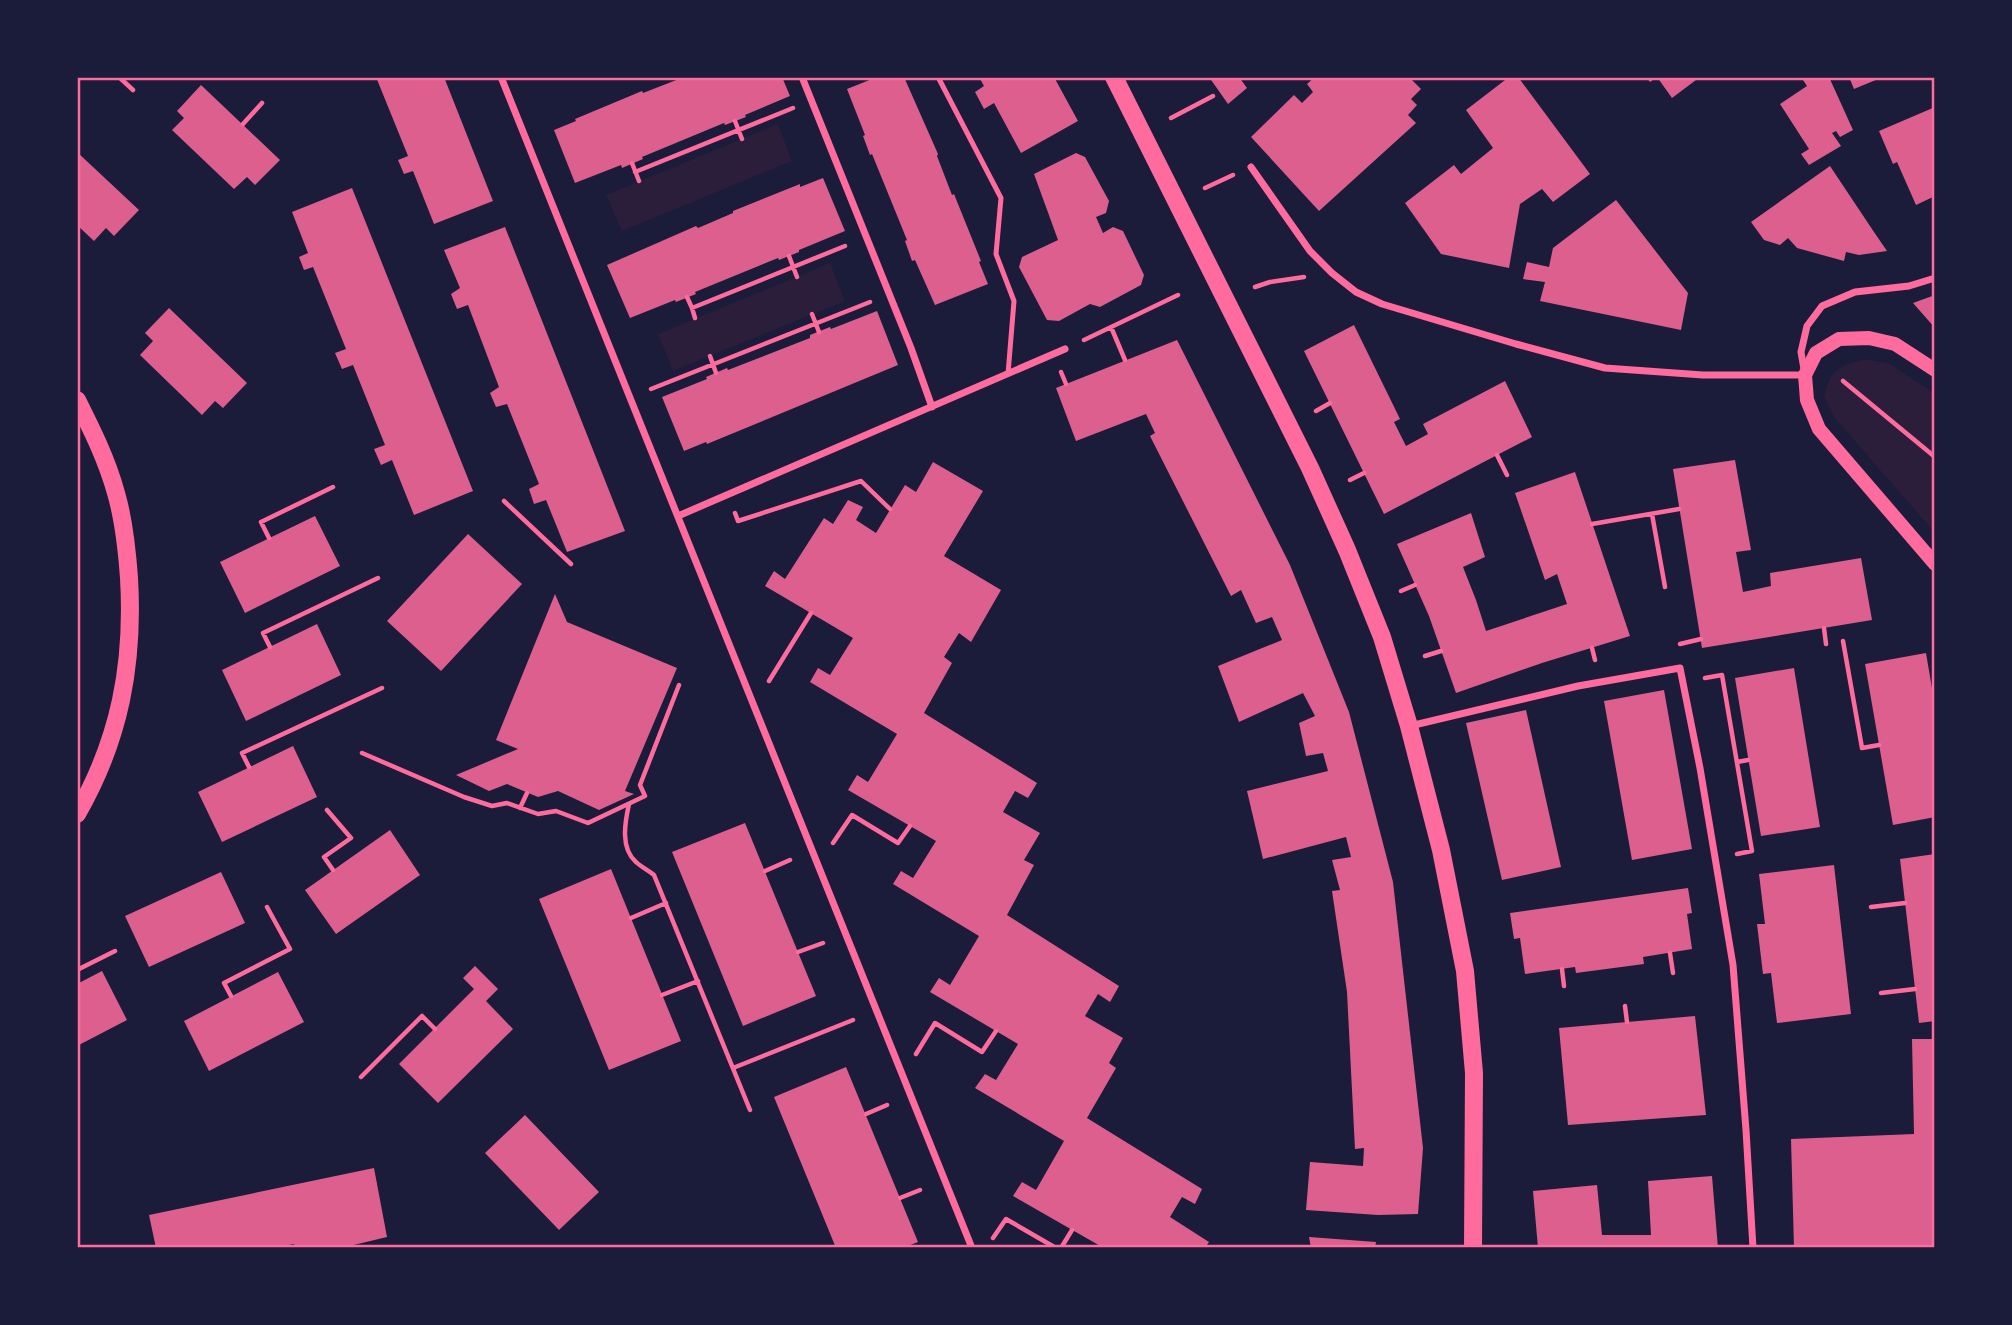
<svg xmlns="http://www.w3.org/2000/svg" width="2012" height="1325" font-family="Inter,sans-serif">
<rect width="100%" height="100%" fill="#1b1b3a"/>
<path fill="#2a1e3b" d="M778 124 792 161 622 231 606 195Z
M830 263 845 301 673 371 658 334Z
M1864 359 1888 363 1935 394V533L1834 417 1824 397C1831 369 1837 367 1864 359Z"/>
<path fill="#dd5f8e" d="M376 77H444L493 201 434 224 413 171 404 174 398 160 408 156Z
M678 77H782L790 96 745 115 746 117 725 125 724 123 642 157 643 159 622 168 621 165 575 183 554 130 576 121 575 119 642 91 643 93 679 79Z
M877 77H904L938 154 937 156 952 195 954 194 981 261 979 262 988 284 935 305 915 260 912 261 905 241 907 240 872 154 870 155 863 136 865 135 847 89Z
M979 77H1054L1078 121 1021 153 994 103 984 109 975 92 984 86Z
M1209 77H1239L1247 88 1228 104Z
M1315 77H1409L1421 89 1411 99 1417 105 1408 115 1416 123 1319 211 1251 137 1294 95 1302 103 1313 92 1307 84Z
M1509 77H1518L1590 174 1553 202 1542 189 1520 204 1509 268 1441 254 1405 203 1454 165 1461 174 1493 148 1466 110Z
M1646 77H1700L1672 98 1657 77 1650 82Z
M1810 77H1829L1853 130 1840 137 1836 131 1832 133 1841 146 1809 165 1801 154 1809 149 1780 104 1807 86 1803 80Z
M1849 77H1883L1854 89Z
M201 85 280 160 255 185 247 177 234 189 172 130 184 118 177 111Z
M1935 107V196L1916 205 1897 162 1893 164 1879 131Z
M77 152 139 210 114 236 106 228 94 241 77 225Z
M1076 153 1085 157 1109 201 1106 213 1096 217 1103 233 1113 227 1123 231 1144 275 1141 285 1100 307 1090 304 1059 321 1047 320 1019 267 1022 257 1058 240 1034 174Z
M1830 166 1874 232 1887 251 1859 255 1846 252 1844 261 1797 248 1788 238 1780 245 1764 240 1751 222Z
M823 178 845 231 799 250V252L779 260 778 258 695 292 696 294 676 302 675 300 630 318 607 265 696 226 698 228 733 213V211L800 184V187Z
M352 188 473 491 414 515 392 460 381 465 374 449 385 445 353 365 342 369 335 353 346 349 313 267 304 270 299 257 308 253 292 212Z
M1616 200 1688 293 1681 330 1540 301 1545 282 1523 279 1527 262 1549 267 1553 248Z
M505 227 625 531 567 552 546 500 534 504 529 489 539 484 507 404 496 407 490 393 499 387 468 305 457 309 451 294 460 288 444 250Z
M1935 295V328L1913 303Z
M169 308 247 383 223 408 215 401 202 415 140 355 153 341 145 333Z
M877 311 898 365 707 444 706 442 684 451 662 397 707 379 706 377 727 368 728 370 810 338V335L830 327 831 329Z
M1354 325 1400 419 1394 422 1406 446 1428 434 1423 424 1505 381 1532 437 1384 514 1304 351Z
M1177 340 1290 565 1349 712 1393 882 1423 1148 1418 1214 1378 1215 1306 1210 1310 1162 1363 1166 1364 1148 1355 1149 1347 992 1332 891 1340 890 1332 860 1351 857 1346 837 1263 859 1247 791 1328 771 1323 753 1306 756 1299 723 1315 716 1303 693 1239 722 1218 666 1282 640 1272 617 1256 623 1241 590 1231 596 1150 436 1155 433 1146 414 1076 441 1056 388Z
M1735 460 1751 550 1736 552 1743 592 1771 586 1770 573 1861 558 1872 620 1702 648 1673 469Z
M933 462 983 491 944 556 1001 590 971 642 959 633 944 657 952 663 924 713 1037 783 1028 798 1015 791 1003 812 1040 833 1024 860 1034 865 1007 915 1119 986 1110 1002 1098 994 1085 1016 1123 1038 1109 1063 1116 1068 1087 1118 1202 1189 1195 1204 1182 1197 1170 1217 1209 1242 1205 1248H1101L1102 1247 1013 1196 1022 1182 1036 1190 1064 1141 975 1088 985 1074 996 1080 1018 1044 930 992 939 978 950 985 979 936 893 884 901 871 913 878 936 841 848 790 857 775 868 782 897 734 810 682 818 668 830 675 853 638 765 586 774 571 785 579 824 518 833 524 848 500 863 507 856 520 876 533 905 485 916 492Z
M1575 472 1630 636 1542 663 1456 693 1429 616 1397 544 1471 513 1485 557 1463 567 1476 600 1486 631 1567 604 1557 574 1545 580 1515 493Z
M315 516 340 566 245 613 220 562Z
M468 534 522 584 441 671 387 621Z
M555 594 567 622 677 668 625 791 634 794 599 810 558 791 538 797 507 784 489 791 456 775 518 749 496 740Z
M317 624 341 675 246 721 222 670Z
M1926 653 1935 706V817L1893 825 1865 664Z
M1794 668 1820 827 1761 836 1735 678Z
M1664 690 1692 849 1632 860 1604 701Z
M1526 710 1561 867 1502 880 1466 723Z
M293 746 317 797 222 842 198 792Z
M745 823 816 996 743 1026 672 852Z
M390 830 420 875 336 934 305 890Z
M1935 854V1021L1919 1023 1900 859Z
M1834 865 1851 1014 1777 1023 1771 973 1763 974 1757 924H1765L1759 874Z
M611 869 681 1041 609 1070 539 899Z
M221 872 245 923 149 967 125 916Z
M1688 888 1692 913 1687 914 1692 949 1643 957 1644 964 1576 973 1575 967 1525 974 1520 938 1514 939 1510 913Z
M475 966 498 989 486 1001 513 1029 438 1103 399 1064 474 989 463 978Z
M102 971 127 1020 77 1046V984Z
M278 972 304 1022 209 1071 184 1021Z
M1695 1016 1706 1115 1568 1125 1559 1028Z
M1912 1039H1935V1248H1794L1791 1139 1914 1134Z
M846 1067 918 1242 903 1248H836L774 1097Z
M525 1115 599 1192 559 1230 485 1153Z
M374 1168 387 1237 341 1248H295L294 1244 273 1248H156L149 1215Z
M1712 1176 1718 1248H1538L1533 1191 1597 1185 1602 1235H1651L1648 1181Z
M1309 1237 1376 1242 1375 1248H1311Z"/>
<g fill="none" stroke-linecap="round" stroke-linejoin="round">
<path stroke="#ff6b9d" stroke-width="4.5" d="M119 77 133 90
M1171 118 1213 96
M735 121 742 139
M243 124 262 103
M632 163 639 181
M635 172 793 108
M1205 188 1233 175
M789 256 797 277
M1255 287 1270 282 1304 277
M687 297 692 308 845 246
M692 308 695 318
M812 314 819 332
M1111 327 1125 360
M1084 340 1178 295
M710 356 716 373
M1061 372 1066 384
M1843 381 1935 457
M651 389 870 302
M1316 411 1330 403
M1497 455 1507 475
M1350 480 1364 473
M504 501 571 564
M735 513 738 521 861 481 890 509
M1652 514 1665 587
M1592 524 1679 509
M269 538 261 522 333 487
M1401 591 1415 585
M1824 628 1826 644
M1843 641 1862 748 1879 745
M1680 644 1701 639
M270 647 263 633 378 578
M1592 648 1595 660
M1425 656 1441 651
M1705 678 1722 675 1752 851 1737 854
M769 681 811 613
M362 753 464 797 492 806 507 803 538 814 556 811 588 823 645 796 640 785 679 685
M1737 762 1748 760
M249 767 242 753 382 688
M629 804C625 822 620 848 636 862 641 867 648 870 654 875L750 1110
M520 808 527 793
M327 810 351 838 324 857 333 870
M833 843 852 815 898 843 910 826
M765 871 790 860
M1871 907 1905 903
M631 918 666 903
M798 952 823 943
M1670 953 1673 973
M1562 969 1564 986
M77 970 115 951
M1881 993 1915 989
M662 995 698 981
M231 996 224 983 290 949 267 907
M1625 1006 1627 1022
M916 1054 935 1023 982 1052 996 1031
M733 1068 853 1020
M361 1077 422 1016 435 1029
M866 1114 887 1105
M900 1198 920 1190
M993 1238 1006 1219 1056 1248
M1061 1248 1072 1230"/>
<path stroke="#ff6b9d" stroke-width="5" d="M938 77 1001 198 996 254 1014 301 1008 374"/>
<path stroke="#ff6b9d" stroke-width="7" d="M501 77 972 1248
M802 77 911 348 932 407
M1251 167 1310 251 1332 273 1356 292 1382 304 1516 344 1605 368 1703 375H1805L1801 352 1807 326 1822 306 1855 292 1909 286 1935 278
M678 516 1065 349
M1410 726 1578 686 1680 668 1700 768 1733 965 1746 1130 1753 1248"/>
<path stroke="#ff6b9d" stroke-width="14" d="M1935 370 1895 344 1869 338 1839 339 1816 353 1805 375 1807 400 1819 429 1935 564"/>
<path stroke="#ff6b9d" stroke-width="18" d="M1114 77 1310 468 1347 550 1382 637 1409 726 1441 850 1465 971 1474 1073 1473 1248
M77 400C92 430 107 460 116 493 124 520 127 550 129 578 134 664 120 739 77 814"/>
</g>
<rect width="2012" height="1325" fill="none" stroke="#1b1b3a" stroke-width="158"/>
<rect x="79" y="79" width="1854" height="1167" fill="none" stroke="#ff6b9d" stroke-width="2.5"/>
</svg>
